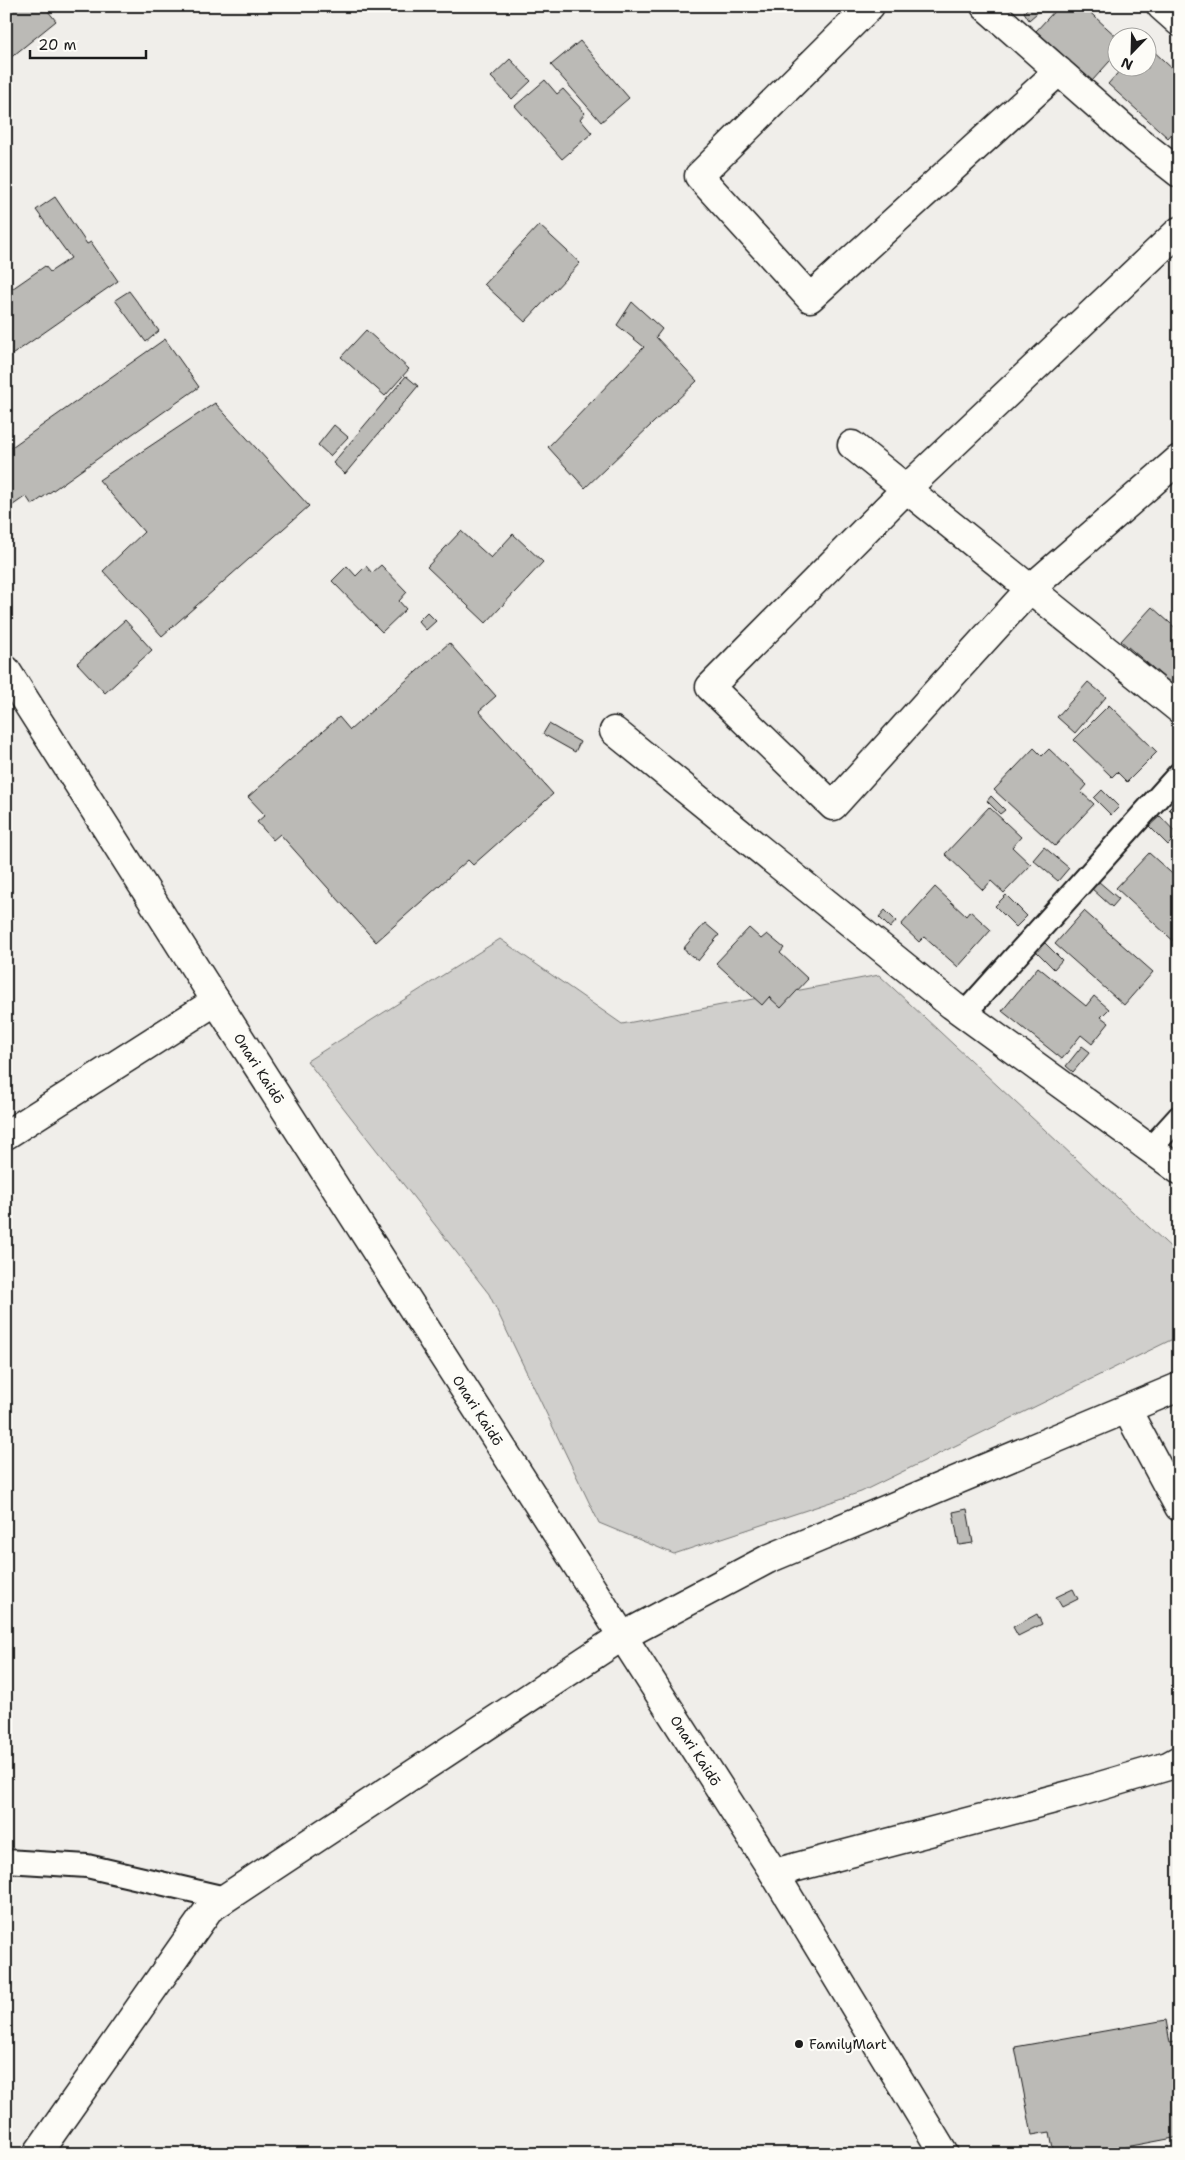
<svg xmlns="http://www.w3.org/2000/svg" width="1185" height="2160" font-family="'Shantell Sans',sans-serif">
<rect width="100%" height="100%" fill="#f0eeea"/>
<filter id="ink" filterUnits="userSpaceOnUse"><feTurbulence type="fractalNoise" baseFrequency=".02" numOctaves="2"/><feDisplacementMap in="SourceGraphic" scale="10" xChannelSelector="R" yChannelSelector="G"/><feConvolveMatrix kernelMatrix="1 2 1 2 8 2 1 2 1" color-interpolation-filters="sRGB"/></filter>
<g filter="url(#ink)">
<path fill="#d0cfcc" stroke="#767674" d="M500 939 622 1024 879 975 1179 1255V1336L861 1492 674 1554 599 1523 489 1294 307 1061Z"/>
<path fill="#bbbab6" stroke="#1c1c1c" d="M6 6H44L56 21 9 59 6 56Z
M1030 6H1045L1029 20 1024 12Z
M1059 6H1083L1118 38V52L1092 81 1036 31Z
M580 41 629 98 601 122 551 65Z
M1148 46 1179 75V126L1168 138 1108 84 1122 68H1148Z
M510 59 531 81 512 99 491 77Z
M545 80 557 94 563 89 585 113 580 119 592 133 562 159 515 106Z
M55 197 87 244 91 242 118 281 6 359V293L45 266 50 272 71 258 36 210Z
M539 225 580 263 525 322 484 284Z
M129 291 159 331 146 342 115 300Z
M632 302 662 329 656 337 697 381 585 488 548 447 644 347 617 325Z
M366 330 409 369 385 396 341 357Z
M165 339 199 387 32 505 26 496 6 510V451Z
M406 376 418 386 345 474 333 463Z
M215 403 309 506 162 636 103 571 144 532 99 480Z
M334 425 348 437 330 456 318 445Z
M461 531 491 558 513 534 543 562 486 623 427 567Z
M381 565 407 592 399 601 406 609 382 632 332 581 347 566 356 576 366 566 372 573Z
M1152 607 1179 631V690L1121 641Z
M427 612 436 621 426 630 418 621Z
M125 620 152 650 105 693 77 663Z
M449 643 496 696 479 711 553 794 473 865 468 860 376 942 280 834 273 840 257 822 265 815 248 797 339 717 350 730Z
M1088 682 1106 697 1075 733 1057 717Z
M1109 705 1157 752 1127 782 1117 772 1112 777 1074 740Z
M549 724 580 742 575 752 543 734Z
M1034 748 1042 756 1049 749 1087 785 1081 792 1094 804 1055 846 994 790Z
M1102 790 1119 807 1111 815 1094 798Z
M991 796 1005 810 1000 814 987 801Z
M1179 799V818L1169 809Z
M989 807 1021 837 1012 847 1031 865 1004 893 991 881 983 890 945 854Z
M1160 816 1178 835 1168 845 1149 826Z
M1044 847 1069 868 1058 881 1033 860Z
M1149 853 1179 880V946L1116 888Z
M1098 881 1119 899 1112 907 1091 888Z
M935 887 966 916 970 911 991 930 958 967 924 937 919 942 901 925Z
M1006 895 1027 916 1016 927 995 906Z
M885 910 896 921 890 928 879 917Z
M1084 911 1153 972 1124 1005 1055 944Z
M705 923 719 935 698 961 683 949Z
M749 928 761 939 767 934 784 948 780 953 808 979 781 1008 769 997 762 1005 716 963Z
M1045 943 1062 960 1054 969 1036 951Z
M1038 967 1086 1006 1094 996 1109 1009 1101 1017 1109 1023 1092 1044 1081 1035 1062 1059 1002 1011Z
M1082 1046 1090 1052 1073 1072 1066 1066Z
M967 1509 973 1543 959 1545 953 1512Z
M1073 1589 1078 1599 1062 1607 1056 1597Z
M1037 1614 1042 1624 1018 1636 1013 1627Z
M1166 2020 1170 2043 1179 2041V2137L1089 2154H1054L1050 2132 1032 2135 1015 2047Z"/>
<g fill="none" stroke-linecap="round" stroke-linejoin="round">
<g stroke="#1c1c1c" stroke-width="26">
<path id="service" d="M964 1014 1179 774
M1150 1149 1179 1117
M6 1861 87 1866 225 1898"/>
</g>
<g stroke="#1c1c1c" stroke-width="31">
<path id="minor" d="M870 6 699 176 810 298 1059 71
M985 6 1137 140 1179 173
M1161 6 1179 22
M1179 231 906 489 710 687 833 806 1030 589 1179 459
M852 445 1179 709
M614 731 952 1005 1179 1170
M6 1135 216 1001
M1127 1410 1179 1507
M774 1873 1073 1794 1168 1766 1179 1760
M37 2154 209 1909 621 1637 768 1559 1179 1387"/>
</g>
<g stroke="#1c1c1c" stroke-width="31">
<g id="tertiary">
<path id="s1" d="M6 670 216 1001 774 1873 944 2154"/>
</g>
</g>
<use href="#service" stroke="#fdfcf7" stroke-width="22"/>
<use href="#minor" stroke="#fdfcf7" stroke-width="28"/>
<use href="#tertiary" stroke="#fdfcf7" stroke-width="28"/>
</g>
</g>
<circle fill="#1c1c1c" stroke="#fdfcf7" stroke-width="2" cx="799" cy="2044" r="5"/>
<g text-anchor="middle" dominant-baseline="central" stroke-width="4.5" stroke-linejoin="round" paint-order="stroke">
<g font-size="14" fill="#1c1c1c" stroke="#fdfcf7">
<text stroke="none"><textPath href="#s1" startOffset="472">Onari Kaidō</textPath></text>
<text stroke="none"><textPath href="#s1" startOffset="878">Onari Kaidō</textPath></text>
<text stroke="none"><textPath href="#s1" startOffset="1282">Onari Kaidō</textPath></text>
</g>
<g font-size="14" fill="#1c1c1c" stroke="#fdfcf7" text-anchor="start">
<text x="809" y="2044">FamilyMart</text>
</g>
</g>
<rect width="1185" height="2160" fill="none" stroke="#fdfcf7" stroke-width="25"/>
<rect x="12" y="12" width="1160" height="2135" fill="none" stroke="#1c1c1c" stroke-width="2" filter="url(#ink)"/>
<g transform="translate(1132 52) rotate(203)"><circle r="24" fill="#fdfcf7" stroke="#a3a29f"/>
<path d="M0-4L9 19L0 12L-9 19Z" fill="#1c1c1c"/>
<text y="-8" font-size="14" font-weight="bold" text-anchor="middle" fill="#1c1c1c">N</text>
</g>
<path d="M30 50v8h116v-8" fill="none" stroke="#1c1c1c" stroke-width="2.5"/>
<text x="38" y="50" font-size="15" fill="#1c1c1c" stroke="#fdfcf7" stroke-width="4" paint-order="stroke">20 m</text>
</svg>
